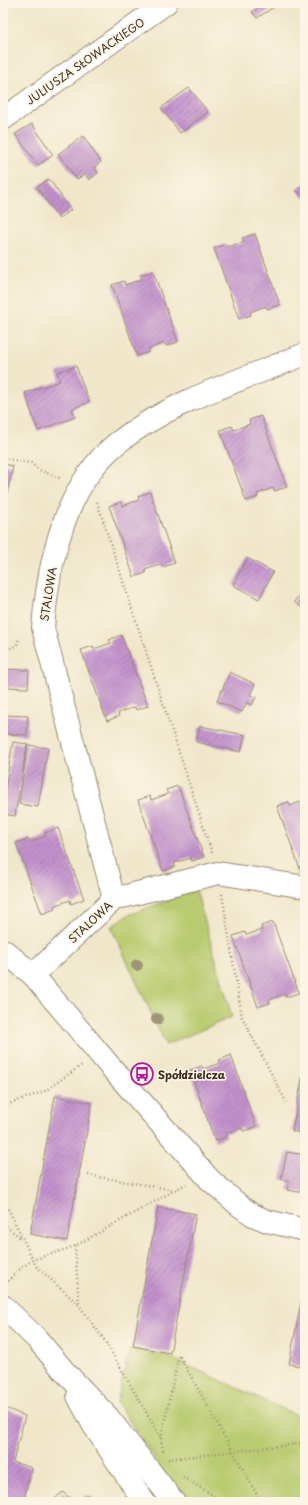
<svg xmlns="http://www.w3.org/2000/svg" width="308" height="1505" font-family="'Playpen Sans',sans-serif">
<defs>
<pattern id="building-hatch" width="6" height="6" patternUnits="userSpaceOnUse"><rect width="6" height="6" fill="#c291cd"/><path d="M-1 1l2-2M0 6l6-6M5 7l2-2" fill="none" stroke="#9f77a6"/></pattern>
</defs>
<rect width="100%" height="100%" fill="#fcf5e5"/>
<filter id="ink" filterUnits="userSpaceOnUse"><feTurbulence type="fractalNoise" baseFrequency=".025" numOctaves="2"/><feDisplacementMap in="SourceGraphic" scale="8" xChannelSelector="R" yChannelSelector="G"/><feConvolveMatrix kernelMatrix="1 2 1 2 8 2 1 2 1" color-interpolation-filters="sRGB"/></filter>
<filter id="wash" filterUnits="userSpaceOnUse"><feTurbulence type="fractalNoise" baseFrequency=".012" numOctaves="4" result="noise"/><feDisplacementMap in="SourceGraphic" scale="16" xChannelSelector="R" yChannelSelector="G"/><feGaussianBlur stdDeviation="0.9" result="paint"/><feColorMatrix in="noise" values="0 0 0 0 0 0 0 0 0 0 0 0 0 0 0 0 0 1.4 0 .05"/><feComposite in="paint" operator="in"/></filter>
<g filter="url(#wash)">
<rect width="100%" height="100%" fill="#f0e7ca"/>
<path fill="#b9cb6f" stroke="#7a7a46" d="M196 890 232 1017 166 1045 111 927 126 916Z
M130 1349 167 1356 305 1419V1502H189L161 1469 117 1402Z"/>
<g id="blocks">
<path fill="url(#building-hatch)" d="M254 3H280L257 18 252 12 258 8Z
M189 88 208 112 180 133 161 108Z
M32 124 53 155 38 165 15 134Z
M83 136 101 162 94 167 98 173 89 180 85 174 77 179 58 154Z
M49 179 71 210 59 219 37 187Z
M305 184V199L296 190Z
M255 234 280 305 267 309 266 306 250 312 251 315 239 319 214 248 226 244 227 247 244 242 242 238Z
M153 271 178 342 166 346 164 343 148 349 149 352 137 356 112 285 124 281 125 285 142 279 140 275Z
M76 366 89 402 72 409 75 417 38 431 25 393 60 381 57 372Z
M261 416 287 487 274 491 273 488 257 494 258 497 246 501 220 430 232 426 234 430 250 424 249 420Z
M3 464 13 466 4 506H3Z
M150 492 175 563 163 567 162 564 145 570 146 573 134 577 109 506 121 502 122 506 139 500 138 496Z
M247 558 273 572 259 599 233 585Z
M304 588H305V610L294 602Z
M121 635 148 706 136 710 135 707 118 713 119 716 107 721 81 650 93 646 94 649 111 643 109 640Z
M3 669 29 670 28 688 3 687Z
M230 672 255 684 250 695 256 697 252 705 247 702 242 712 217 701Z
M3 715 28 716 27 735 3 734Z
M200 726 245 735 241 752 196 742Z
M13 742 27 744 15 816 3 814V801Z
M28 745 48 748 38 807 19 804Z
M178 786 204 857 192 861 191 858 174 863 175 867 163 871 138 800 150 796 151 800 168 794 166 790Z
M305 800V876L303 877 277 806 289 802 290 806Z
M58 828 84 899 71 904 70 900 54 906 55 909 42 914 16 843 29 839 31 842 46 836 45 833Z
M273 922 299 993 286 997 285 994 269 1000 270 1003 258 1007 233 936 245 932 246 935 262 930 261 926Z
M231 1055 256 1127 243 1131 242 1128 226 1133V1137L215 1141 190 1070 202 1066 203 1069 220 1063 219 1060Z
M303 1074H305V1134L292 1131Z
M55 1096 92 1103 67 1241 30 1234Z
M287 1152 305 1155V1193L287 1190 289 1181 281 1179Z
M158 1207 196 1214 170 1353 133 1346Z
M304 1287H305V1367L289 1364Z
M3 1407 25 1416 13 1462 32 1468 23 1502H3Z
M63 1492 67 1496 79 1502H51Z
M86 1495 101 1502H82Z"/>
</g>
</g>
<g filter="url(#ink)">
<use href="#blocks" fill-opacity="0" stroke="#968874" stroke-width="1"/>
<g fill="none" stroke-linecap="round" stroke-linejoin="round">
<g stroke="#968874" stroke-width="24">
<path id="street" d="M114 899 218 873 305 887
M33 975 114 899 43 628C48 564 64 487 116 444 169 401 243 380 305 354"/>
</g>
<g stroke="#968874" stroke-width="24">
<path id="secondary" d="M3 119 166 3
M3 950 33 975 109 1065 210 1180 240 1206 253 1215 267 1221 305 1230
M3 1306 37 1339 65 1372 108 1417 174 1502
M78 1396 94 1426 144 1502"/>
</g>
<path stroke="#968874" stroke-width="2.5" stroke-dasharray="1 3" stroke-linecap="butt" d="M3 458 31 463 39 470 62 479
M97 502 212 853
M3 652 17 645 19 638
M222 894 242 1017 286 1102
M3 1106 45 1091 82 1065
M88 1175 174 1190
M3 1198 36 1266 79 1305 105 1341 161 1438
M3 1224 21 1238
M75 1246 79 1305
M5 1284 21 1268 33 1260 75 1246 186 1184
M163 1451 161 1438 179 1355 261 1502
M168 1459 305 1443
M183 1477 224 1502"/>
<use href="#street" stroke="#fff" stroke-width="22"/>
<use href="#secondary" stroke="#fff" stroke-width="22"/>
</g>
<g fill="#9e9576">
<circle cx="137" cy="965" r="6"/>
<circle cx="157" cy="1019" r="6"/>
</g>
</g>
<defs>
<g id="bus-ring" transform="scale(1.15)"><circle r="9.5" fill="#fcf5e5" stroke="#b5179e" stroke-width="1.5"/><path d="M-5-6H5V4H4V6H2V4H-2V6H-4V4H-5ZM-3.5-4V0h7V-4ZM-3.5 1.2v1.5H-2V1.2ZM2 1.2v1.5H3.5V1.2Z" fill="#b5179e"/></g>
</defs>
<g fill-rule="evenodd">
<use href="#bus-ring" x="142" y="1074"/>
</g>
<g text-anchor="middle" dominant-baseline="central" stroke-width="3.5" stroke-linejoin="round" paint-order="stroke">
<g font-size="11" fill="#3b2a1e" stroke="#fcf5e5">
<text transform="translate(85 61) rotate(-35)">JULIUSZA SŁOWACKIEGO</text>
<text transform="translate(48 594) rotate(-81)">STALOWA</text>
<text transform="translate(90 922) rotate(-43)">STALOWA</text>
</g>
<g font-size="11" font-weight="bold" fill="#3b2a1e" stroke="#fcf5e5" text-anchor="start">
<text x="158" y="1074">Spółdzielcza</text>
</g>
</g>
<rect width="308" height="1505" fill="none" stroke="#fcf5e5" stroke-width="16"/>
</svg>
